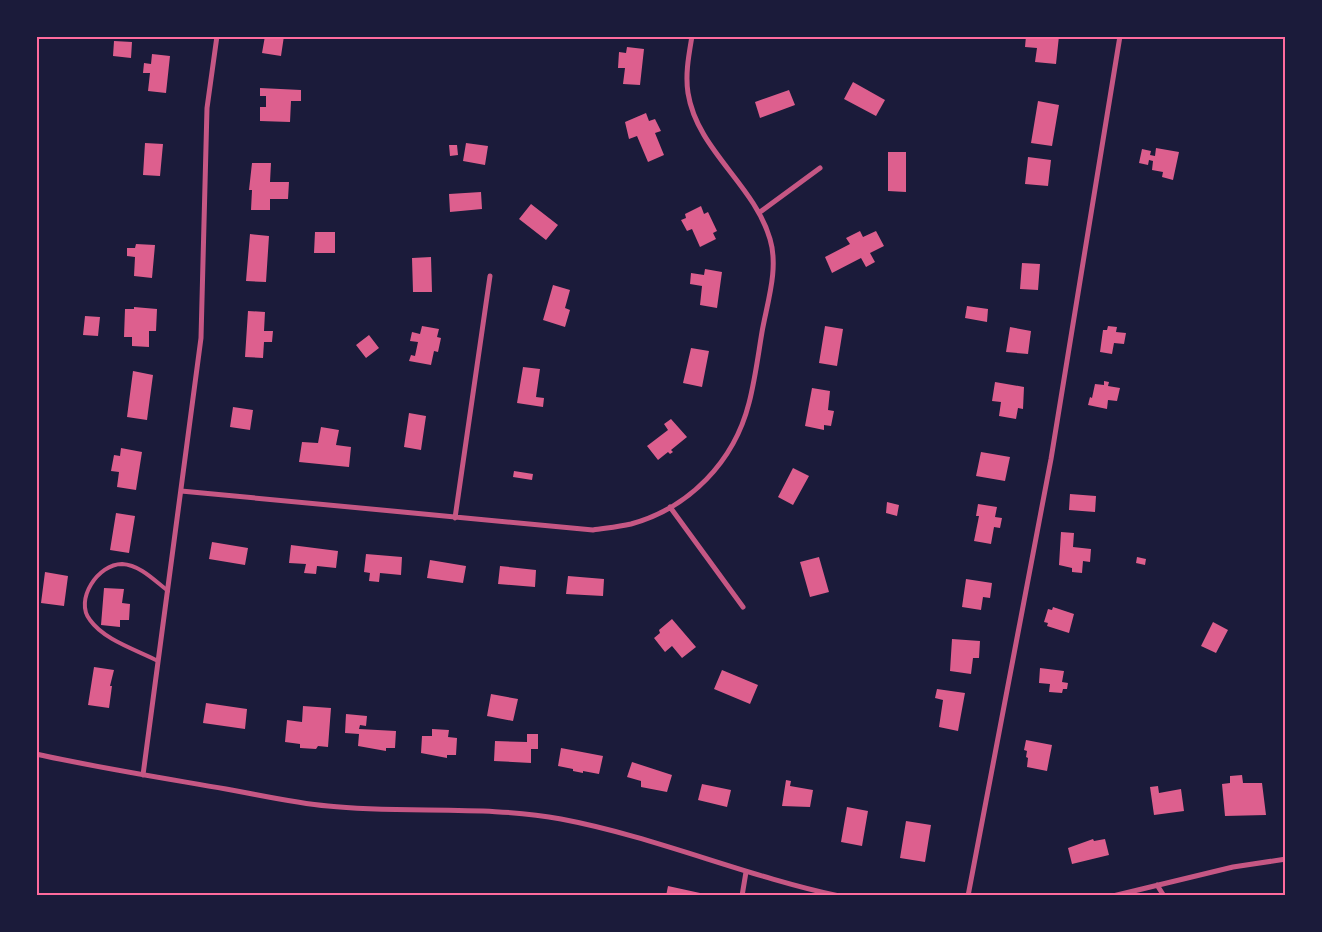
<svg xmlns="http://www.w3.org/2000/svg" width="1322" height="932" font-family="Merriweather,serif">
<rect width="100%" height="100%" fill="#1b1b3a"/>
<path fill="#dd5f8e" d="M265 36H284L281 56 262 53Z
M1026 36H1059L1056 64 1035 62 1037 48 1025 47Z
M114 41 132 42 131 58 113 56Z
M627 47 644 49 640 85 623 84 625 68H618L619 52 626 53Z
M152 54 170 56 166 93 148 91 150 73H143L144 63 151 64Z
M853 82 885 100 876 116 844 99Z
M260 88 301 90V101H291L290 122 260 121V107H266V96H260Z
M789 90 795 105 760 118 755 102Z
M1038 101 1059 105 1052 146 1031 143Z
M646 113 649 121 655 119 661 131 655 133 664 155 648 162 637 136 629 139 625 122Z
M145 143 163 144 160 176 143 175Z
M466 143 488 146 485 165 463 161Z
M449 145H457L458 155 450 156Z
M1156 148 1179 152 1173 180 1162 177 1163 172 1152 170 1153 161 1149 160 1148 165 1139 163 1142 149 1151 151 1150 155 1155 156Z
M888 152H906V192L888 191Z
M1028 157 1051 160 1048 186 1025 184Z
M252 163H271L270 182H289L288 199H270V210H251L252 190H249Z
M481 192 482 209 450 212 449 194Z
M531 204 558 225 546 240 519 219Z
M701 206 704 214 708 212 717 231 713 233 716 239 700 247 692 229 687 231 681 220 686 218 685 214Z
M860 231 863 237 876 231 884 246 870 253 875 262 866 267 861 258 832 273 825 257 850 244 846 238Z
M315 232H335V253H314Z
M250 234 269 236 266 282 246 281Z
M136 244 155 245 152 278 134 276 135 257 127 256V248H135Z
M431 257 432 292H413L412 258Z
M1022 263 1040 264 1038 290 1020 289Z
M705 269 722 272 717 308 700 305 702 286 690 284 691 273 704 275Z
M553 285 570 290 565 308 570 310 565 327 543 320Z
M967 306 988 309 987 322 965 318Z
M134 307 157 309 156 331H149V347L132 346V337H124L125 309H134Z
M248 311 265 312 264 331H273L272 342H264L263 358 245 357Z
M85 316 100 317 98 336 83 335Z
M422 326 439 329 437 337 441 338 438 352 434 351 431 365 409 361 411 355 415 356 418 342 410 341 412 332 420 334Z
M825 326 843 329 837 366 819 363Z
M1108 326 1117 327 1116 332 1126 333 1124 344 1114 343 1112 354 1100 352 1103 330H1107Z
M1010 327 1031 331 1028 354 1006 352Z
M369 335 379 348 366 358 356 345Z
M691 348 709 351 702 387 683 383Z
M523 367 540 369 536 397 544 398 543 407 517 403Z
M133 371 153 375 147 420 127 417Z
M1104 381 1109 382 1108 386 1120 388 1117 401 1108 400 1107 409 1088 405 1090 397 1092 398 1095 384 1104 385Z
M995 382 1024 387 1023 409 1018 408 1016 419 999 416 1001 402 992 401Z
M812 388 830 391 828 410 834 411 831 426 824 425V430L805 426Z
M233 407 253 410 250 430 230 427Z
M409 413 426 416 421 450 404 447Z
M671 419 687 437 671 450 673 452 670 454 668 452 658 460 647 446 668 430 664 424Z
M321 427 339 430 336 445 351 447 349 467 299 462 302 442 318 443Z
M121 448 142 452 136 490 117 487 119 472 111 471 114 455 120 456Z
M981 452 1010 457 1005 481 976 476Z
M793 468 809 476 793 505 778 497Z
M514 471 533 474 532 480 513 477Z
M1070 494 1096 496 1095 512 1069 510Z
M887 502 899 505 897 516 886 513Z
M978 504 997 507 995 517 1002 518 1000 528 994 527 991 544 974 541 979 516H976Z
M116 513 135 516 129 553 110 550Z
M1061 532 1074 533 1073 547 1091 549 1090 562 1083 561 1082 573 1072 572V568L1059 565Z
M212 542 248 548 245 565 209 559Z
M291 545 338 551 336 568 317 566 316 574 304 573 306 564 289 563Z
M366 554 402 557 401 575 380 573 379 582 369 581 370 573 364 572Z
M819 557 829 592 810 597 800 562Z
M1137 557 1146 559 1145 565 1136 563Z
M430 560 466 566 463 583 427 578Z
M500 566 536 570 535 587 498 584Z
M45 572 68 576 64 606 41 603Z
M568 576 604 579 603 596 566 594Z
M966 579 992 583 990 598 983 597 981 610 962 607Z
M104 588 124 589 122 603 130 604 129 620H120V627L101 625Z
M1053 607 1074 614 1069 633 1047 626 1048 623 1044 622 1048 609 1052 610Z
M672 619 696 647 682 658 672 646 665 652 654 638 660 633 659 630Z
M1213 622 1228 630 1216 653 1201 646Z
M952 639 980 641 979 658H973L971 674 950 671Z
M94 667 114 670 110 686H112L109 708 88 705Z
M1040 668 1064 671 1062 682 1068 683 1067 689H1063L1062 693 1049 692 1050 684 1039 683Z
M722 670 758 685 750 704 714 689Z
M937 689 965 693 958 731 939 727 943 700 935 698Z
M491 694 518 699 513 721 487 716Z
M206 703 247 709 245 729 203 723Z
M303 706 331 708 328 747 318 746 316 749 300 748V744L285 742 287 720 302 722Z
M346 714 367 716 366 726 360 725 359 729 396 731 395 748H386V751L358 746 359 734 345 733Z
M432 729 449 730 448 737 457 738 456 755H447V758L421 753 422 736H432Z
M527 734H538V749H531V763L494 761 495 741 527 742Z
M1026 740 1052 745 1047 771 1027 767 1028 758 1026 757 1027 751 1024 750Z
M561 748 603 756 599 774 583 771V773L573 771V769L558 766Z
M632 762 672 775 667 792 641 787V781L627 777Z
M1242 775 1243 783H1262L1266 815 1225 816 1222 784 1230 783V776Z
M786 780 791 781 790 786 813 790 810 807 782 806Z
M702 784 731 790 727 807 698 800Z
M1158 786 1159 793 1181 789 1184 811 1154 815 1150 787Z
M847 807 868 811 862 846 841 842Z
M906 821 931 825 925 862 900 858Z
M1093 839 1094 841 1105 839 1109 855 1072 864 1068 848Z
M668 886 700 893V896H666Z"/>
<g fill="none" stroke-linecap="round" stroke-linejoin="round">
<path stroke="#c65784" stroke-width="4" d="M158 661C137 650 104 640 90 620 74 600 98 564 122 564 140 565 154 580 168 591"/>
<path stroke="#c65784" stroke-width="5" d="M760 212 820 168
M181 491 593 530C606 528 618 527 631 524 689 508 734 462 749 403 755 380 758 356 762 332 767 303 779 269 770 239 754 184 697 150 688 93 685 74 689 54 692 36
M670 507 743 607
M455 518 490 276
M36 754C99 768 163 778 226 789 260 795 294 803 328 806 404 814 487 805 561 819 656 837 745 876 839 896
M143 775 201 338 207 108 217 36
M1157 885 1164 896
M742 896 746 872
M968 896 1051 459 1120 36
M1113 896 1233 867 1286 859"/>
</g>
<rect width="1322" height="932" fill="none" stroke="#1b1b3a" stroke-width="75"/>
<rect x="38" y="38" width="1246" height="856" fill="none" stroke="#ff6b9d" stroke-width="2"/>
</svg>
